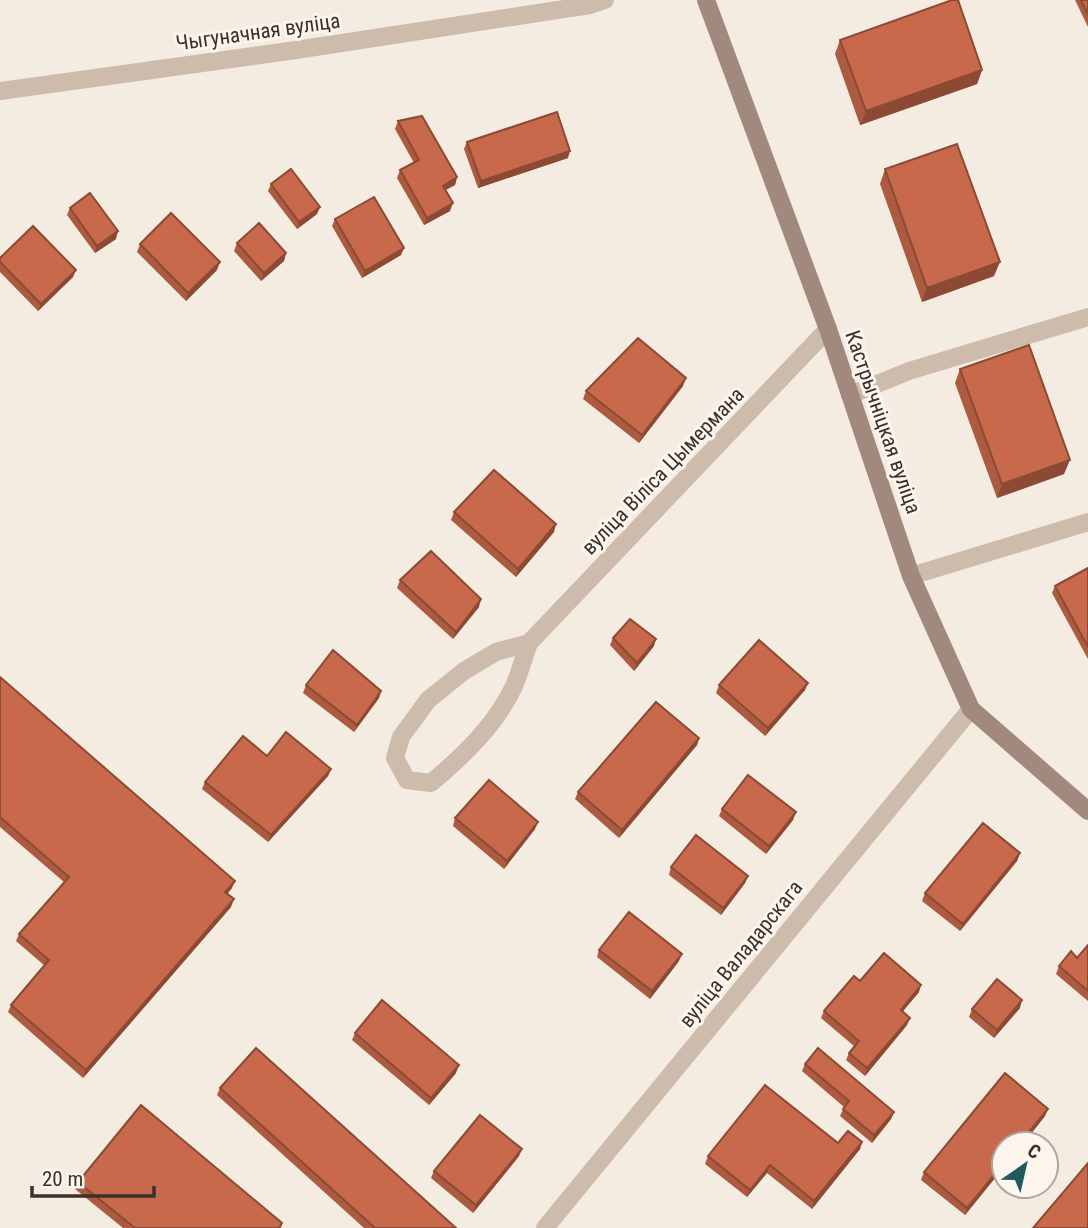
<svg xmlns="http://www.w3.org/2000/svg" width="1088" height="1228" font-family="'Roboto Condensed',sans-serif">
<rect width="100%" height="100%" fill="#f4ebe1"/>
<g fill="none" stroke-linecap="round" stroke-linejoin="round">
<path stroke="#cdbbac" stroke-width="18" d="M850 395 909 371 1088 317
M911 576 1088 522
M529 643C524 657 520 671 515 684 497 724 464 755 431 783L407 780 395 758 401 737 428 700 464 671 496 652Z"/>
<path stroke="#cdbbac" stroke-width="18" d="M0 91 296 50 590 5 605 0
M529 643 828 329
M545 1228 971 709"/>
<path stroke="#a18a7d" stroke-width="18" d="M706 0 828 329 911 576 971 709 1088 811"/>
</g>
<path fill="#ac5a40" d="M1075 0H1088V27Z
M840 40 982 70 977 84 860 125 835 54Z
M398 121 457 177 455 185 445 190 450 211 424 225 397 178 400 170 414 163 395 129Z
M467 142 568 158 478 188 464 149Z
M885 169 994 276 922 302 880 184Z
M271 184 317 214 297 229 268 191Z
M70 208 116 239 95 253 67 215Z
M335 219 401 255 362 278 332 226Z
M237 243 286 253 284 261 261 281 234 251Z
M140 244 217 270 186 301 137 252Z
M0 258 73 277 38 311 0 272Z
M960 369 1064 474 997 498 955 383Z
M683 386 639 443 583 399 586 391Z
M454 512 554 532 516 577 451 520Z
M1088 568V659L1052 593 1055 586Z
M400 580 479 607 453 639 397 588Z
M613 638 654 646 634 671 610 645Z
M0 677 232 888 227 894 231 907 83 1078 8 1012 11 1005 45 966 16 941 19 934 64 882 0 827Z
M306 685 381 691 379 698 354 732 303 693Z
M719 685 805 690 765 736 716 693Z
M699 738 697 745 619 838 575 799 578 792Z
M267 756 331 769 328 776 268 842 202 789 205 782Z
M722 809 793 820 766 854 719 816Z
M455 818 535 829 504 869 453 826Z
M1020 853 1017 861 960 931 922 901 925 893Z
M671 867 748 876 745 883 721 915 669 875Z
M1088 945V1001L1056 974 1059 966 1077 958Z
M599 950 679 961 650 999 597 957Z
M860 981 919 992 903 1011 907 1025 865 1076 846 1060 849 1053 854 1046 821 1018 824 1011Z
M1020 1008 994 1038 969 1017 972 1009Z
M355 1033 456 1073 429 1105 352 1040Z
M805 1064 894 1112 891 1119 872 1143 840 1116 844 1107 802 1071Z
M220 1088 456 1228H364L217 1095Z
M1045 1116 965 1215 921 1180 924 1172Z
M862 1142 860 1149 812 1209 767 1173 747 1197 705 1164 708 1156Z
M519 1156 473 1213 431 1178 434 1171Z
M78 1182 282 1223 281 1228H123L75 1189Z"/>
<path fill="#8c4a34" d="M982 70 977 84 860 125 866 111Z
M570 151 568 158 478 188 481 181Z
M457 177 455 185 440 193 443 186Z
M453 203 450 211 424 225 427 218Z
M320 207 317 214 297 229 299 222Z
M118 231 116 239 95 253 97 246Z
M404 248 401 255 362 278 365 271Z
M286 253 284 261 261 281 264 273Z
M220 262 217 270 186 301 188 293Z
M1000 262 994 276 922 302 927 288Z
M76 270 73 277 38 311 41 304Z
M686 378 683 386 639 443 642 435Z
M1070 460 1064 474 997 498 1002 484Z
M556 524 554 532 516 577 518 569Z
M481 599 479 607 453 639 456 632Z
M656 639 654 646 634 671 637 663Z
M808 683 805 690 765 736 768 728Z
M381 691 379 698 354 732 357 725Z
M699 738 697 745 619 838 622 830Z
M331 769 328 776 268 842 271 835Z
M796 812 793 820 766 854 769 846Z
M538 822 535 829 504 869 507 861Z
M1020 853 1017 861 960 931 963 924Z
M748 876 745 883 721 915 723 908Z
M235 881 232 888 222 900 225 892Z
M234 899 231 907 83 1078 86 1070Z
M682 954 679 961 650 999 652 991Z
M921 985 919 992 898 1017 901 1010Z
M1022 1000 1020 1008 994 1038 997 1030Z
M910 1018 907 1025 865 1076 867 1068Z
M459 1065 456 1073 429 1105 431 1098Z
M1048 1109 1045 1116 1023 1144H1019Z
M894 1112 891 1119 872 1143 874 1135Z
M862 1142 860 1149 812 1209 814 1201Z
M522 1149 519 1156 473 1213 476 1205Z
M1004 1163V1167L965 1215 967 1208Z
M770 1165 767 1173 747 1197 750 1190Z"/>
<path fill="#c8694b" stroke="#8c4a34" stroke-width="2" d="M952 0H958L982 70 866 111 840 40Z
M1081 0H1088V14Z
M557 112 570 151 481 181 467 142Z
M422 116 457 177 443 186 453 203 427 218 400 170 419 160 398 121Z
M957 144 1000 262 927 288 885 169Z
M291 169 320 207 299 222 271 184Z
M90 193 118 231 97 246 70 208Z
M374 197 404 248 365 271 335 219Z
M171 213 220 262 188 293 140 244Z
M259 223 286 253 264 273 237 243Z
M33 226 76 270 41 304 0 262V258Z
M638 338 686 378 642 435 586 391Z
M1029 345 1070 460 1002 484 960 369Z
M494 470 556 524 518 569 454 512Z
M431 551 481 599 456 632 400 580Z
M1088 568V647L1055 586Z
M630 619 656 639 637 663 613 638Z
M759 640 808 683 768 728 719 685Z
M333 650 381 691 357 725 306 685Z
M0 677 235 881 225 892 234 899 86 1070 11 1005 49 960 19 934 69 877 0 817Z
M656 702 699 738 622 830 578 792Z
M286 732 331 769 271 835 205 782 243 736 267 756Z
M748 775 796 812 769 846 722 809Z
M489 780 538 822 507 861 455 818Z
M983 823 1020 853 963 924 925 893Z
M696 835 748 876 723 908 671 867Z
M629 912 682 954 652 991 599 950Z
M1088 945V991L1059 966 1071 951 1077 958Z
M884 953 921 985 901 1010 910 1018 867 1068 849 1053 859 1041 824 1011 854 976 860 981Z
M997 979 1022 1000 997 1030 972 1009Z
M382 1000 459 1065 431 1098 355 1033Z
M256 1048 456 1228H375L220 1088Z
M818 1048 894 1112 874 1135 843 1109 849 1101 805 1064Z
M1005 1073 1048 1109 1019 1144H1004V1163L967 1208 924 1172Z
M765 1085 838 1143 848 1131 862 1142 814 1201 770 1165 750 1190 708 1156Z
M141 1105 282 1223 279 1228H135L78 1182Z
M480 1115 522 1149 476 1205 434 1171Z
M1088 1163V1228H1033Z"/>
<g text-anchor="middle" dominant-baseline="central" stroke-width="6" stroke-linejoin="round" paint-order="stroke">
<g font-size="21" fill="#3b302b" stroke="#fbf5ee">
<text transform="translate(258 32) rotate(-8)">Чыгуначная вуліца</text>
<text transform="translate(883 422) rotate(71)">Кастрычніцкая вуліца</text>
<text transform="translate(663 471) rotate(-46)">вуліца Віліса Цымермана</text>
<text transform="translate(741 954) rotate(-51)">вуліца Валадарскага</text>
</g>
</g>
<g transform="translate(1025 1165) rotate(34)"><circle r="33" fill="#fbf5ee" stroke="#aea6a0" stroke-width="2"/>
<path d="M0-5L12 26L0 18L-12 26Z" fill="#1f5a5e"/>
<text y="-10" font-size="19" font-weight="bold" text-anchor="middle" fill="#3b302b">С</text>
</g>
<path d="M32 1186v10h122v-10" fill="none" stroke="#3b302b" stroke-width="3.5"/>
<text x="42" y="1186" font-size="21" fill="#3b302b" stroke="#fbf5ee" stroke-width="5" paint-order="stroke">20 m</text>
</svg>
